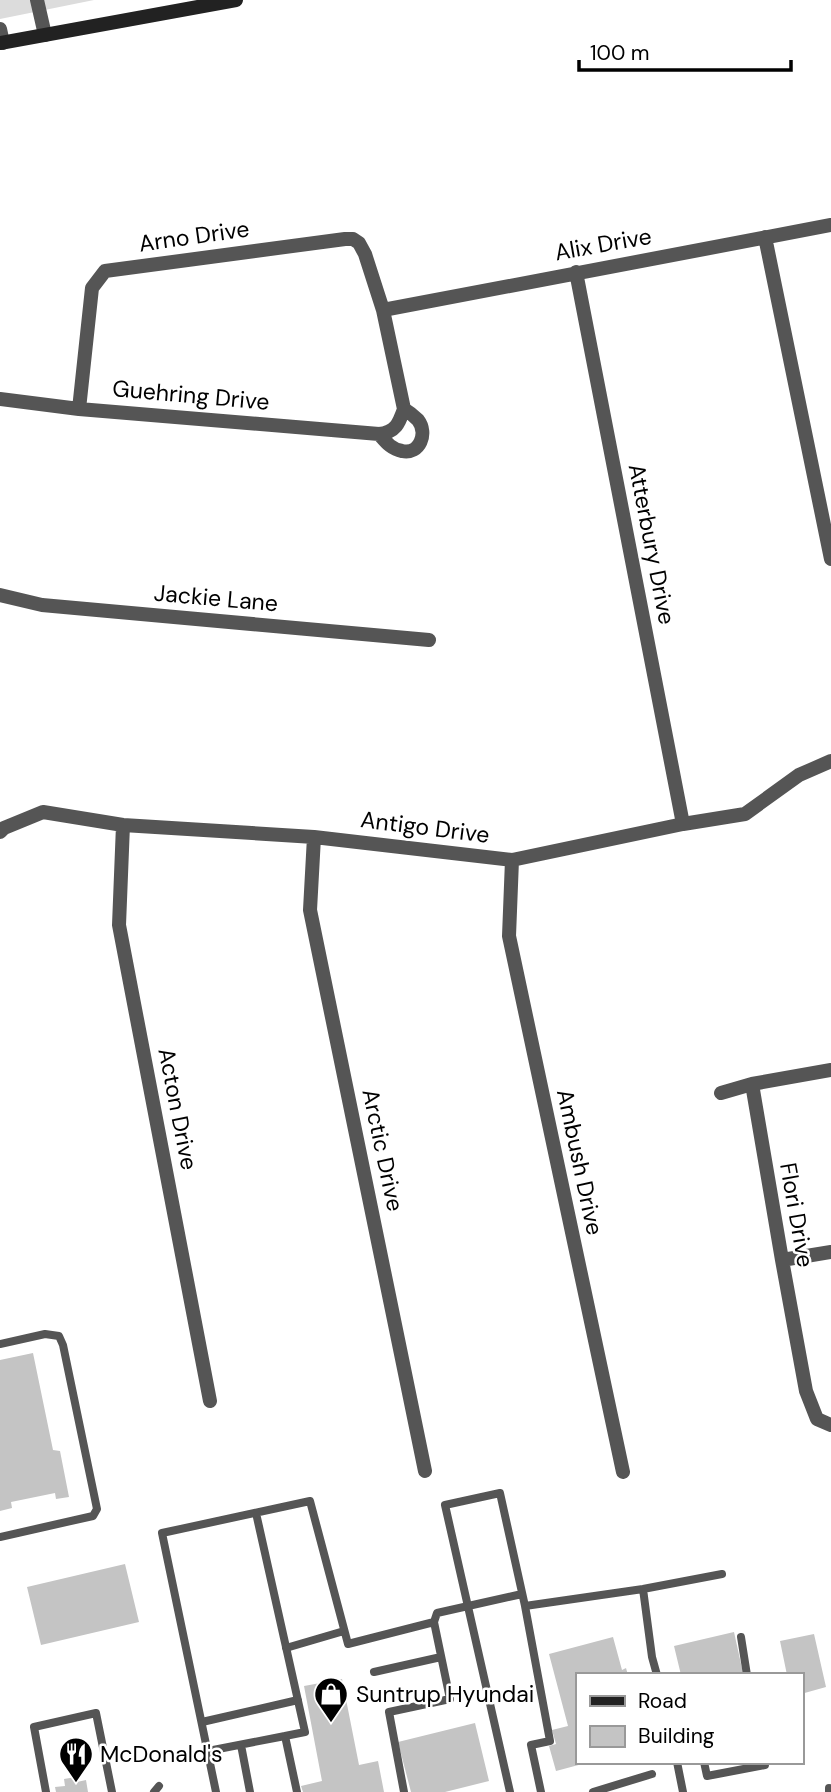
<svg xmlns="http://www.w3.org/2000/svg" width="831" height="1792" font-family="'DM Sans',sans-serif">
<rect width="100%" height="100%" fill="#fff"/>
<path fill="#dcdcdc" d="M0 0H94L0 19Z"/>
<path fill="#c4c4c4" d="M33 1353 53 1450 60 1451 69 1497 56 1499 55 1493 11 1502 12 1508 0 1511V1360Z
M125 1564 139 1622 41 1645 27 1587Z
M734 1632 743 1673 737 1675H681L674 1646Z
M814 1634 826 1687 801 1694V1675H787L780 1641Z
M613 1637 622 1670 626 1668 628 1675H577V1762L586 1763 556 1771 549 1746 556 1744 552 1730 568 1726 549 1654Z
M342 1679 359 1765 378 1761 384 1792H303L301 1786 322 1781 304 1686Z
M475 1723 489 1781 445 1792H411L398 1742Z
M76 1777 77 1782 86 1780 88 1792H56L55 1787 65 1786 64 1779Z"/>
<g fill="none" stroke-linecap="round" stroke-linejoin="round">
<path stroke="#555" stroke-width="8" d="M0 1344 45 1334 59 1336 63 1345 97 1509 93 1516 0 1537
M256 1513 305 1732 285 1736
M643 1589 652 1657 657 1675
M741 1637 747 1675
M286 1648 344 1631
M374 1672 441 1657
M202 1722 298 1700
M241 1745 250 1792
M208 1751 285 1736 297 1792
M677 1762 683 1792
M704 1762 707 1776 765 1765V1762
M829 1788V1792
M46 1792 34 1727 96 1713 112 1792
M154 1792 159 1786
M216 1792 162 1533 310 1501 348 1644 434 1622 437 1613 522 1594
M404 1792 389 1712 450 1699 434 1622
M510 1792 445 1505 500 1493 525 1606
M541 1792 531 1745 550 1741 525 1606 643 1589 722 1574
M593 1792 652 1774"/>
<path stroke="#555" stroke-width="14" d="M37 0 45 35
M0 29 3 43
M765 237 831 559
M576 272 683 824
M383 310 831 225
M0 399 79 409 379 434C396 432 399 423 404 409L383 310 365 254 359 243 353 239H345L105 271 92 288 79 409
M379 434C386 442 391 449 402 451 420 455 428 433 418 420 414 416 409 412 404 409
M0 595 42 605 429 640
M123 825 119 925 210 1401
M0 832 4 828 43 812 123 825 314 837 512 860 683 824 745 814 799 775 831 761
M314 837 310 910 425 1471
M512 860 509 936 623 1472
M752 1084 782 1260 806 1391 817 1419 831 1425
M721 1093 752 1084 831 1070
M782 1260 831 1252"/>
<path stroke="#222" stroke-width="14" d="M0 43 236 0"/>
</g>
<defs>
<g id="shop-pin" transform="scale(1.75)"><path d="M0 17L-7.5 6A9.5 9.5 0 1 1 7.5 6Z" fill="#000" stroke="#fff"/><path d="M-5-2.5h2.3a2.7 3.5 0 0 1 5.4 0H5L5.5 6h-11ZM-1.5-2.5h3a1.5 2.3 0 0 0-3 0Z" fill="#fff"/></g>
<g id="restaurant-pin" transform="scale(1.75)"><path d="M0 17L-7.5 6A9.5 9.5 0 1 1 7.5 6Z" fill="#000" stroke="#fff"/><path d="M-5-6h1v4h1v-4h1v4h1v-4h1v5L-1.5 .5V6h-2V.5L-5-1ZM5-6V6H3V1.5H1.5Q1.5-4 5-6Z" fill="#fff"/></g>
</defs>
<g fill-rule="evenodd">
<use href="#shop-pin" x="331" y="1694"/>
<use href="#restaurant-pin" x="76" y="1754"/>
</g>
<g text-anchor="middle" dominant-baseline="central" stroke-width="5" stroke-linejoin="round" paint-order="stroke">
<g font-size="23" fill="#000" stroke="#fff">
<text transform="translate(194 236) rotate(-8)">Arno Drive</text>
<text transform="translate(603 244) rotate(-10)">Alix Drive</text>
<text transform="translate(191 395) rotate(5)">Guehring Drive</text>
<text transform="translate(652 544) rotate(79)">Atterbury Drive</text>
<text transform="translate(216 598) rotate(5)">Jackie Lane</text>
<text transform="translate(425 827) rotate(7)">Antigo Drive</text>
<text transform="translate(178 1109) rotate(79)">Acton Drive</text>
<text transform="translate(383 1150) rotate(78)">Arctic Drive</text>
<text transform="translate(580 1162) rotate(78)">Ambush Drive</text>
<text transform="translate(797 1215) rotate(80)">Flori Drive</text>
</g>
<g font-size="23" fill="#000" stroke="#fff" text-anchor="start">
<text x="356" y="1694">Suntrup Hyundai</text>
<text x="100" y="1754">McDonald's</text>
</g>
</g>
<rect x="576" y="1673" width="228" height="91" fill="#ffffff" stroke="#999999" stroke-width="2"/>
<rect x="590" y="1696" width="35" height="10" fill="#222222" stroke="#999999" stroke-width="2"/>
<text x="638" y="1708" font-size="21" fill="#000000">Road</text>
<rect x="590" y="1726" width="35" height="21" fill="#c4c4c4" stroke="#999999" stroke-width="2"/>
<text x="638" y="1743" font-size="21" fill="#000000">Building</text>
<path d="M579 60v10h212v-10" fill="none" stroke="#000000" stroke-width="3.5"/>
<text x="590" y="60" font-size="21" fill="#000000" stroke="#ffffff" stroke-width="5" paint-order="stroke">100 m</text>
</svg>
